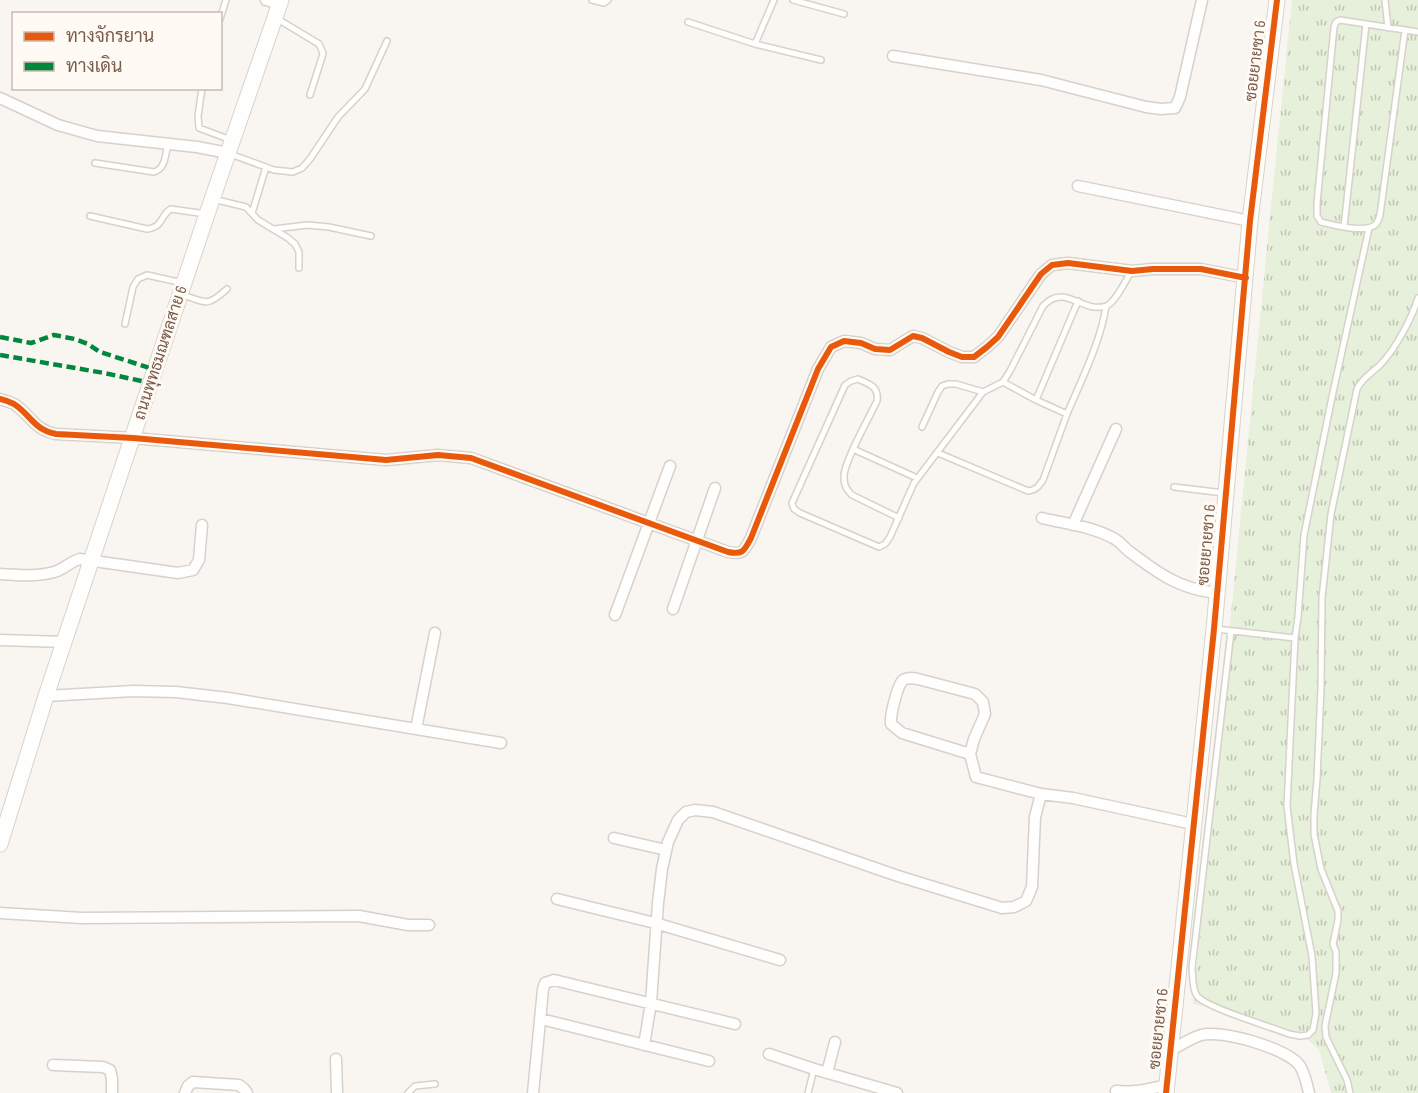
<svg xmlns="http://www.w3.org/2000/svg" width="1418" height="1093" font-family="'Sofia Sans Condensed',Sarabun,sans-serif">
<defs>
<pattern id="grass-tufts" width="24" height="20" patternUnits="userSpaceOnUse" patternTransform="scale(1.5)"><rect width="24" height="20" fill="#e7f0db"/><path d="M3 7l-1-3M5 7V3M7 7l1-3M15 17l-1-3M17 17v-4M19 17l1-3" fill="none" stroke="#c0c6b4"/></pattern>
</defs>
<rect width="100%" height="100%" fill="#f9f5f0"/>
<path fill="url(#grass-tufts)" d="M1292 0H1418V1093H1331L1319 1050 1308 1040 1238 1014 1193 1004 1270 216Z"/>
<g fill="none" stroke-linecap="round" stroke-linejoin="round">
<g stroke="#d7d1cb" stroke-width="8">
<path id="lane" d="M592 0 604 3 608 0
M774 0 755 44 821 60
M793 0 844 14
M1385 0 1388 28
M276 18 319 44 323 53 322 57 310 95
M220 19 226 0
M1340 20 1405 30 1380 215C1380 217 1377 223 1376 224 1367 234 1333 225 1321 222L1317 216V203L1334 27 1336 22Z
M688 22 755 44
M1405 30 1418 32
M202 88 198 116 199 128 231 140
M230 154 274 170 293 172 302 168 310 159 338 117 365 89 387 41
M95 163 154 172C166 168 165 155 168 144
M213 199 246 207 258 220 288 238 295 244 299 252V268
M252 213 266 167
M90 216 147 229C165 226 159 216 171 209L206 214
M1344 227 1366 24
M274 229 307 225 329 227 371 236
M183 295C207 303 207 307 227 289
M125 324 133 287 138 279 147 275 183 283
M1003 382 1036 400 1067 414C1081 381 1101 341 1106 306
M1036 400 1078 301
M922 427 938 392 942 386 948 384H956L983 392
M853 449 917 478
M938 453 1028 491C1036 490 1038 487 1043 480L1067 414
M1174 487 1224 493
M899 518 852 495C847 490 844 486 844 478 842 465 870 416 877 401 879 387 870 384 858 379L851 381 845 385 792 503 794 509 800 513 879 547 885 544 890 537 914 483 983 392 1003 382 1010 371 1043 306C1065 282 1082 314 1106 306 1115 303 1126 280 1131 272
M1216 629 1295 638
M1231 631 1192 968C1193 977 1192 989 1197 996 1207 1008 1272 1027 1289 1034L1300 1036 1308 1035 1313 1030 1316 1013 1312 956 1294 864 1287 806 1295 638 1298 617 1304 535 1332 397 1369 228
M408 1093 415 1086 435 1084
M808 1093 814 1069
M1350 1093 1347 1080 1326 1037 1325 1026 1336 973V952L1333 944 1338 920V911L1321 869 1314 834V815L1317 779 1321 688 1322 598 1331 514 1357 389C1363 377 1371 374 1380 365 1395 350 1412 318 1418 298"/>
</g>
<g stroke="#d7d1cb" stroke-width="13">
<path id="street" d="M266 0 280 4
M893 56 1041 80 1146 107 1161 109 1175 108 1180 97 1202 0
M0 98 58 125 97 136 197 147 228 153
M1078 186 1250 221
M0 399C4 400 10 402 14 404 31 415 34 430 56 434L133 438 386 460 438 455 471 458 728 552C743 555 744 551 751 538L818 369 831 347 844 341 861 343 875 349 890 350 913 336 922 338 949 352 962 357H974L987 347 998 337 1041 274 1052 265 1068 263 1132 271 1153 269H1201L1246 278
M1042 518C1066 524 1091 526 1113 538 1120 541 1124 548 1130 552 1159 574 1180 589 1216 593
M1073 525 1116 429
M0 574C18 575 36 577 54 572 63 570 71 561 80 559L178 573 193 570 199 560 202 525
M673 609 715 488
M615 615 670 466
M0 640 65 642
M46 696 133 691 176 692 228 698 501 743
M416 729 435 633
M970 754 902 733 891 724C890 716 897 686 903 680 908 677 913 678 918 679L975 694 983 702 985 714 974 739 970 754 976 777 1041 794
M614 838 666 850
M557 899 655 923 780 960
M0 913 82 918 359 916 408 925H429
M541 1019 709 1061
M644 1045 651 1003 658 903 662 869 668 842 678 820 686 812 695 810 713 812 898 876 1002 908 1014 907 1026 901 1032 887 1035 817 1041 794 1073 798 1193 824
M1171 1050C1181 1045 1191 1038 1201 1035 1221 1029 1289 1049 1300 1066 1305 1074 1307 1085 1309 1093
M769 1054 814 1069 897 1093
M336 1059 337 1093
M53 1065 103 1067 110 1070 112 1079V1093
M827 1073 835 1042
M1116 1091C1134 1093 1150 1089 1167 1085
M185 1093 188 1086 193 1082 239 1085 244 1089 247 1093
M533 1093 543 989 545 983 554 980 735 1024"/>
</g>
<g stroke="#d9d2cb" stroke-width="17">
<path id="secondary" d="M0 844 46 696 207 214 281 0
M1166 1093 1214 629 1250 221 1277 0"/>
</g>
<use href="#lane" stroke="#fefefd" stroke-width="5"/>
<use href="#street" stroke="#fefefd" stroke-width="10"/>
<use href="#secondary" stroke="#fefefd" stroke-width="15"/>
<path stroke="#00873e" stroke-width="4.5" stroke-dasharray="9 4.5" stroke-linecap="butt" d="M0 337 31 343 54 335 75 339 88 344 100 352 156 370
M0 355 104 373 151 383"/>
<g stroke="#fffaf3" stroke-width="10">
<path id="cycleway" d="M0 399C4 400 10 402 14 404 31 415 34 430 56 434L133 438 386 460 438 455 471 458 728 552C743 555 744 551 751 538L818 369 831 347 844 341 861 343 875 349 890 350 913 336 922 338 949 352 962 357H974L987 347 998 337 1041 274 1052 265 1068 263 1132 271 1153 269H1201L1246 278
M1166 1093 1214 629 1250 221 1277 0"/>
</g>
<use href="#cycleway" stroke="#e8590c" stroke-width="6"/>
</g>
<g text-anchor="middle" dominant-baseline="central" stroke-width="6" stroke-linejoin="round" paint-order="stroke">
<g font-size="16" fill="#7a5c4d" stroke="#fffaf3">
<text transform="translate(1256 61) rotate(-83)">ซอยยายชา 6</text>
<text transform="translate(161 353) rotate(-72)">ถนนพุทธมณฑลสาย 6</text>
<text transform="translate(1207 545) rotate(-85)">ซอยยายชา 6</text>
<text transform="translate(1159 1029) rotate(-84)">ซอยยายชา 6</text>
</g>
</g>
<rect x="12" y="12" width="210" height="78" fill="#fffaf3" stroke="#cabbb1" stroke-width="1.5"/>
<rect x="24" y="32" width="30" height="9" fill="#e8590c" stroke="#cabbb1" stroke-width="1.5"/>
<text x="66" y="42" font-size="18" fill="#7a5c4d">ทางจักรยาน</text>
<rect x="24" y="62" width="30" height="9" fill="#00873e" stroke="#cabbb1" stroke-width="1.5"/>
<text x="66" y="72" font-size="18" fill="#7a5c4d">ทางเดิน</text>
</svg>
